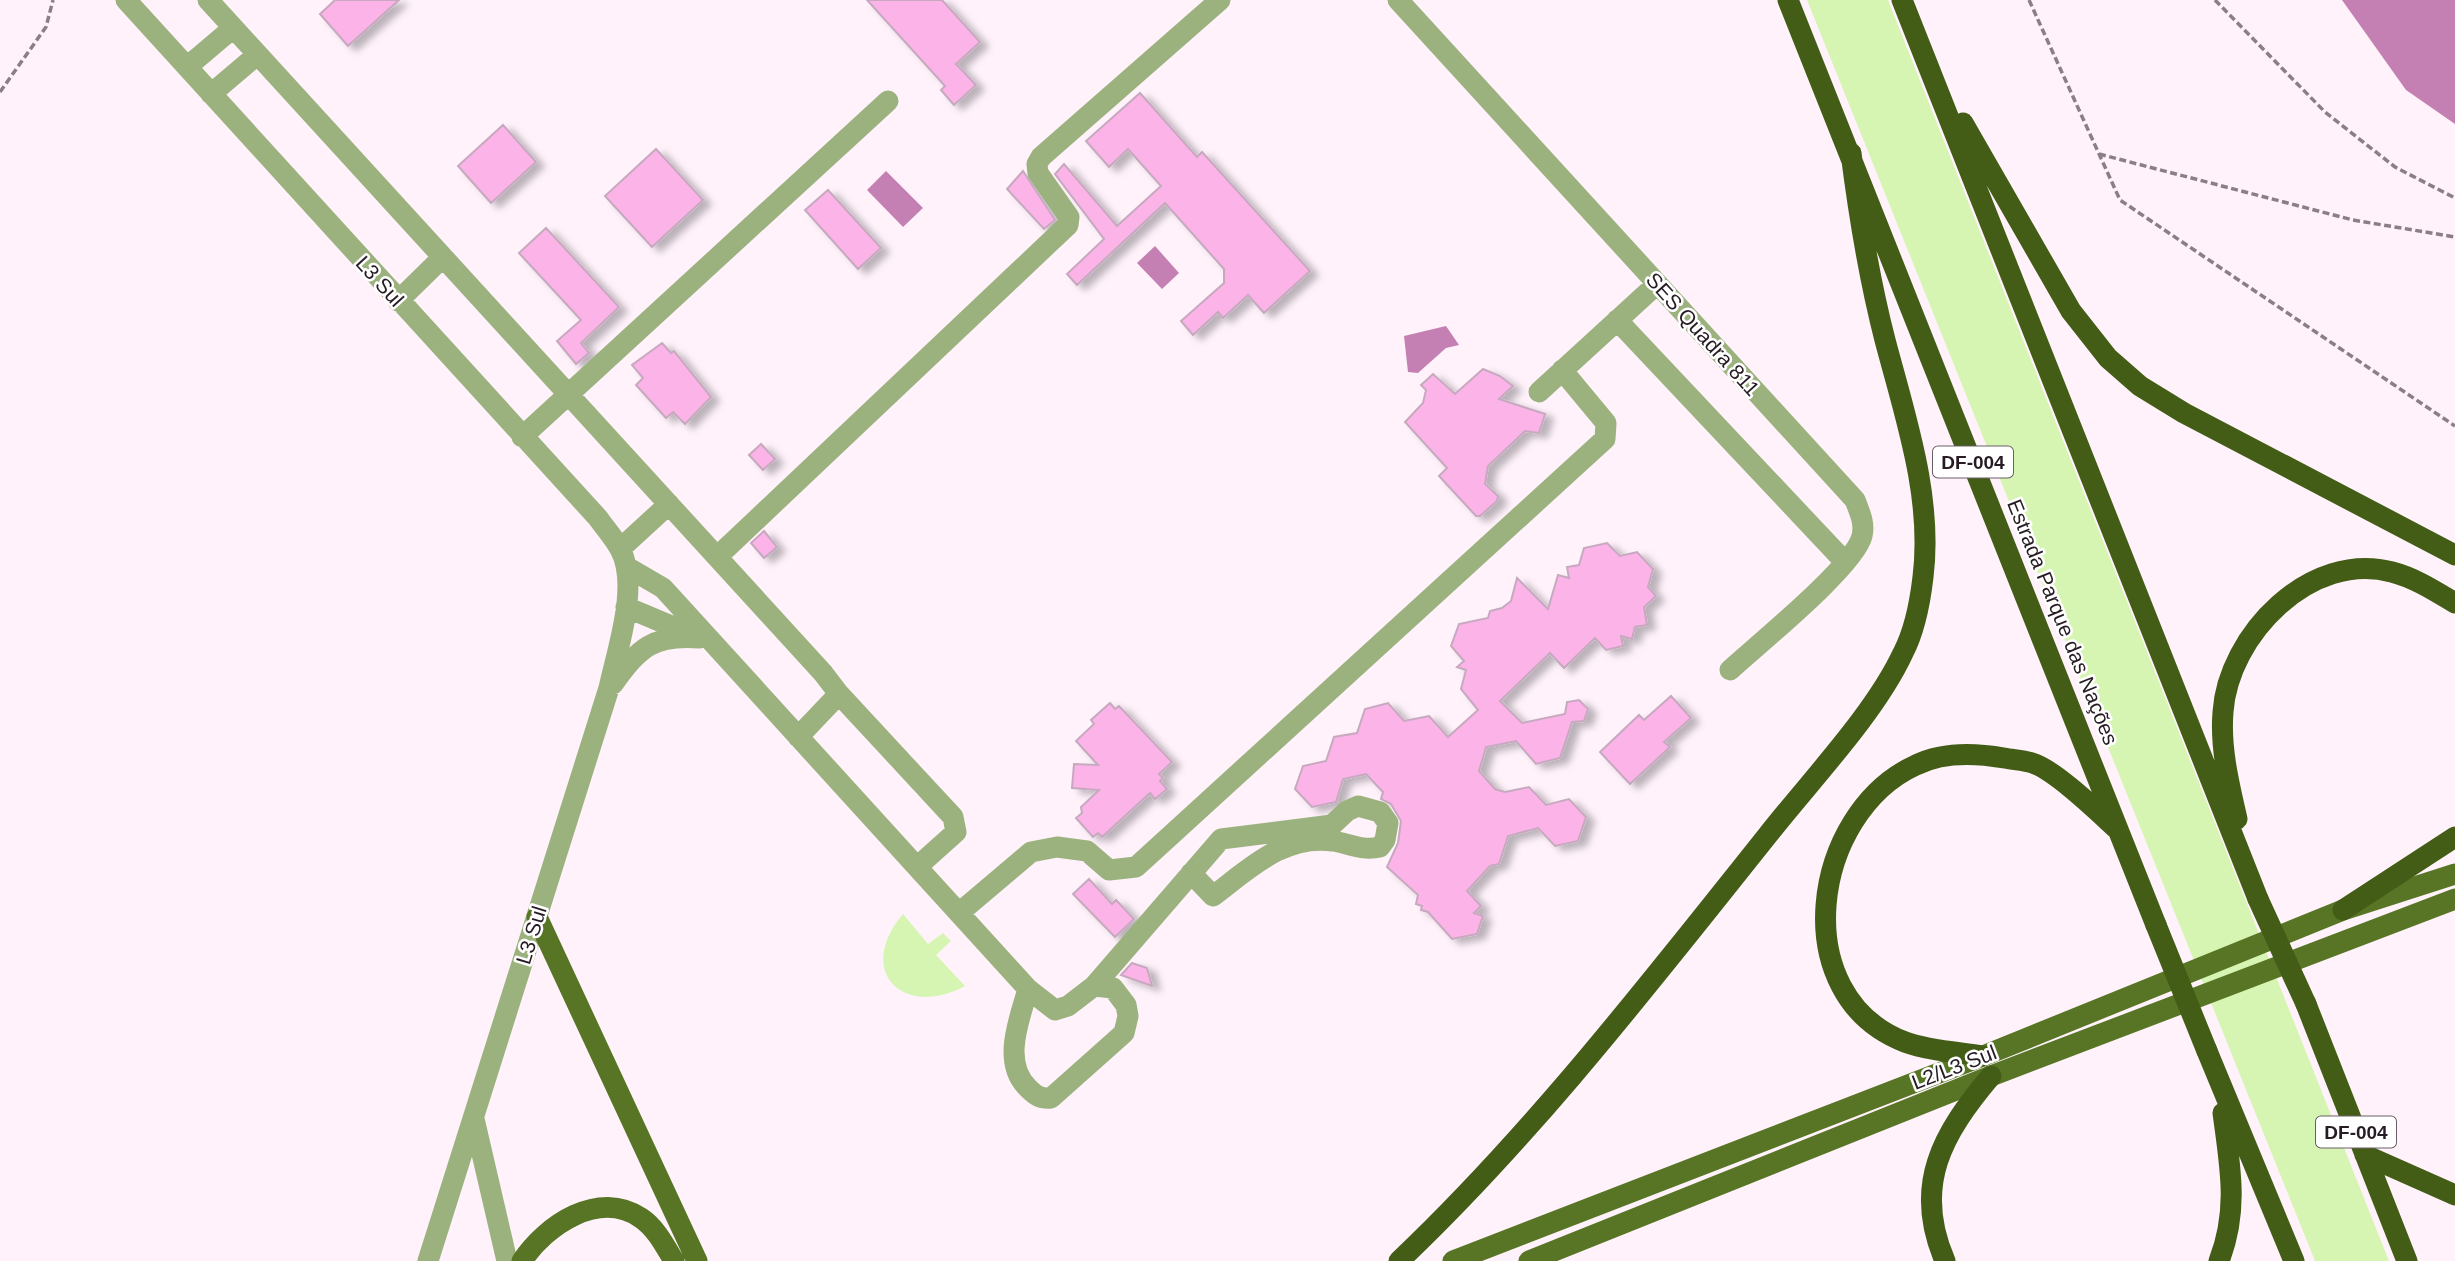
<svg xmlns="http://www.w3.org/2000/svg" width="2455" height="1261" font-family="Helvetica,sans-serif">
<defs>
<filter id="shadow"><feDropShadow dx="8" dy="4.5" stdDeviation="3.5" flood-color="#0004"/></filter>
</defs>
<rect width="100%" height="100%" fill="#fff2fb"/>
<path fill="#d7f5b2" d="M1807 0H1888L2389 1261H2315Z
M903 914 928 944 943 933 951 941 936 955 965 986C904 1019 854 972 903 914Z"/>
<path fill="#c480b3" d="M2342 0H2455V124L2406 90Z
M886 171 923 208 903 227 867 190Z
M1155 246 1179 273 1162 289 1137 263Z
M1446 326 1459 345 1446 348 1418 373 1408 372 1404 336Z"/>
<path fill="#fbb3e8" stroke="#c7a9bf" stroke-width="2" filter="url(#shadow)" d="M335 0H399L348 46 320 14Z
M867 0H942L980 42 956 64 976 85 954 105 941 90 945 86Z
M1140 93 1197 157 1202 152 1310 271 1264 313 1248 295 1223 318 1218 312 1193 335 1181 321 1224 283V269L1165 203 1077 285 1067 274 1104 239 1055 174 1064 164 1117 226 1161 186 1128 149 1109 167 1086 141Z
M503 125 536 162 491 203 458 166Z
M656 149 703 200 652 247 605 196Z
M1023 171 1055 220 1044 229 1007 189Z
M828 190 881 248 858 269 805 210Z
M546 228 619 307 581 343 589 353 576 364 557 341 581 320 519 253Z
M662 343 671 353 674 351 711 397 685 424 673 412 666 418 636 385 643 378 632 365Z
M1483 369 1500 376 1513 386 1499 399 1545 414 1539 433 1525 431 1488 466 1485 484 1498 496 1497 501 1480 516H1476L1439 476 1447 468 1405 422 1423 403 1426 390 1421 385 1433 374 1455 394Z
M761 444 775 459 763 470 749 455Z
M764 531 777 547 764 558 751 543Z
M1607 543 1620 556 1637 552 1653 569 1648 587 1656 596 1644 607 1647 625 1635 627 1632 639 1621 636 1623 646 1606 650 1595 638 1564 668 1550 653 1500 701 1522 723 1565 714 1567 702 1579 700 1588 709 1584 721 1572 722 1560 758 1536 764 1516 741 1486 747 1479 771 1495 789 1505 792 1529 787 1546 805 1569 799 1586 817 1578 841 1555 846 1538 828 1508 836 1499 864 1490 866 1467 891 1481 906 1474 913 1483 916 1477 934 1452 939 1428 912 1421 910 1422 906 1416 904 1418 895 1387 867 1398 843 1401 821 1391 804 1381 799 1383 792 1366 774 1343 779 1336 802 1312 807 1295 789 1303 766 1326 761 1334 737 1357 733 1365 709 1388 703 1404 721 1429 716 1448 737 1478 710 1461 689 1466 670 1457 667 1464 661 1451 646 1459 624 1488 618 1490 611 1502 608 1511 601 1517 578 1548 609 1558 575 1569 578 1567 567 1579 565 1584 548Z
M1671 696 1691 718 1664 742 1670 747 1630 784 1600 752 1639 715 1644 720Z
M1110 703 1115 709 1119 706 1172 762 1159 774 1163 778 1160 781 1167 789 1155 799 1150 793 1102 837 1098 833 1093 837 1076 818 1082 813 1081 807 1099 790 1072 788 1074 764 1098 765 1076 741 1094 724 1091 720Z
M1089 879 1112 904 1116 900 1134 919 1115 937 1073 894Z
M1132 963 1147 968 1152 986 1121 975Z"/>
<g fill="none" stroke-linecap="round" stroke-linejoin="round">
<path stroke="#8a7f87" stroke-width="3.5" stroke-dasharray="7 3.5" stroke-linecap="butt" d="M2029 0 2120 200 2455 426
M2215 0 2325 112 2395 167 2455 198
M0 92 46 27 53 0
M2099 154 2353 220 2455 237"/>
<path stroke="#9bb27f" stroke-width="21" d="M126 0 598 518C605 528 614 538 620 549 640 585 617 650 609 688L428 1261
M208 0 823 673 839 694 798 737
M1398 0 1855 500C1860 513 1865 523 1862 536 1855 566 1756 646 1730 670
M187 67 233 28
M211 94 257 55
M398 301 443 257
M1617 320 1845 562
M1539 392 1657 284
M522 437 888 101
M620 549 669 504
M717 557 1068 225 1069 217 1038 173 1037 164 1041 157 1220 0
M627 567 663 588 1028 989 1055 1010 1068 1006 1094 986 1113 988 1126 1005 1128 1016 1124 1033 1051 1098C1040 1099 1035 1095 1028 1088 1001 1062 1020 1018 1028 989
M626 607 695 636
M613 684C639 648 653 634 700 638
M839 694 953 817 956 832 917 867
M959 913 1031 852 1057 847 1087 851 1109 870 1136 867 1605 439 1606 423 1562 370
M1094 986 1221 839 1332 825 1347 811 1358 806 1380 812 1388 823 1385 840 1380 847C1362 851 1351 844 1333 841 1284 834 1249 869 1213 896L1191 873
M474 1119 507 1261"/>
<path stroke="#577524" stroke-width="21" d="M537 917 697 1261
M522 1261C546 1225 599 1189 641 1218 656 1228 665 1246 674 1261
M1453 1261 1983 1056 2343 910 2455 874
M1529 1261 1991 1076 2455 899"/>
<path stroke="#435d16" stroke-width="21" d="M1788 0 2156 925
M1902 0 2258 899
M1963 123 2071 311 2108 358 2140 386 2184 413 2455 555
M2237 819C2229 784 2220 748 2223 712 2228 635 2311 550 2392 572 2415 578 2435 591 2455 603
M2343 910 2455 837
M2306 1004 2407 1261
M2207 1051 2294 1261
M1983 1056C1958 1052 1930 1051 1905 1042 1785 996 1811 813 1916 765 1942 752 1976 753 2004 758 2014 760 2026 760 2035 764 2058 773 2098 812 2118 830
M2365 1155 2455 1195
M1399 1261C1533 1134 1652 980 1767 836 1810 781 1874 715 1903 653 1915 630 1920 603 1923 577 1933 497 1905 416 1885 340 1869 278 1859 216 1851 153
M1945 1261C1912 1185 1943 1133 1991 1076
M2219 1261C2239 1210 2230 1166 2223 1113"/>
<path stroke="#435d16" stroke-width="21" d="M2258 899 2306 1004
M2156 925 2207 1051"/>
</g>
<g text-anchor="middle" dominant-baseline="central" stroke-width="5" stroke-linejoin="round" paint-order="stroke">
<g fill="#fff" stroke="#686066" stroke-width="2">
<rect x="1933" y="446.5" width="80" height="31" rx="5"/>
<rect x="2316" y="1116.5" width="80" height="31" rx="5"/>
</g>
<g font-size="19" font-weight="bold" fill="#271c24">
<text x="1973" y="462">DF-004</text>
<text x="2356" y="1132">DF-004</text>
</g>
<g font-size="21" fill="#271c24" stroke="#fff">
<text transform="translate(380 281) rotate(48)">L3 Sul</text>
<text transform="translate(1703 334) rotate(48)">SES Quadra 811</text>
<text transform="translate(2063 622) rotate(68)">Estrada Parque das Nações</text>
<text transform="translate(531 935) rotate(-73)">L3 Sul</text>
<text transform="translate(1954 1067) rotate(-21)">L2/L3 Sul</text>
</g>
</g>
</svg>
